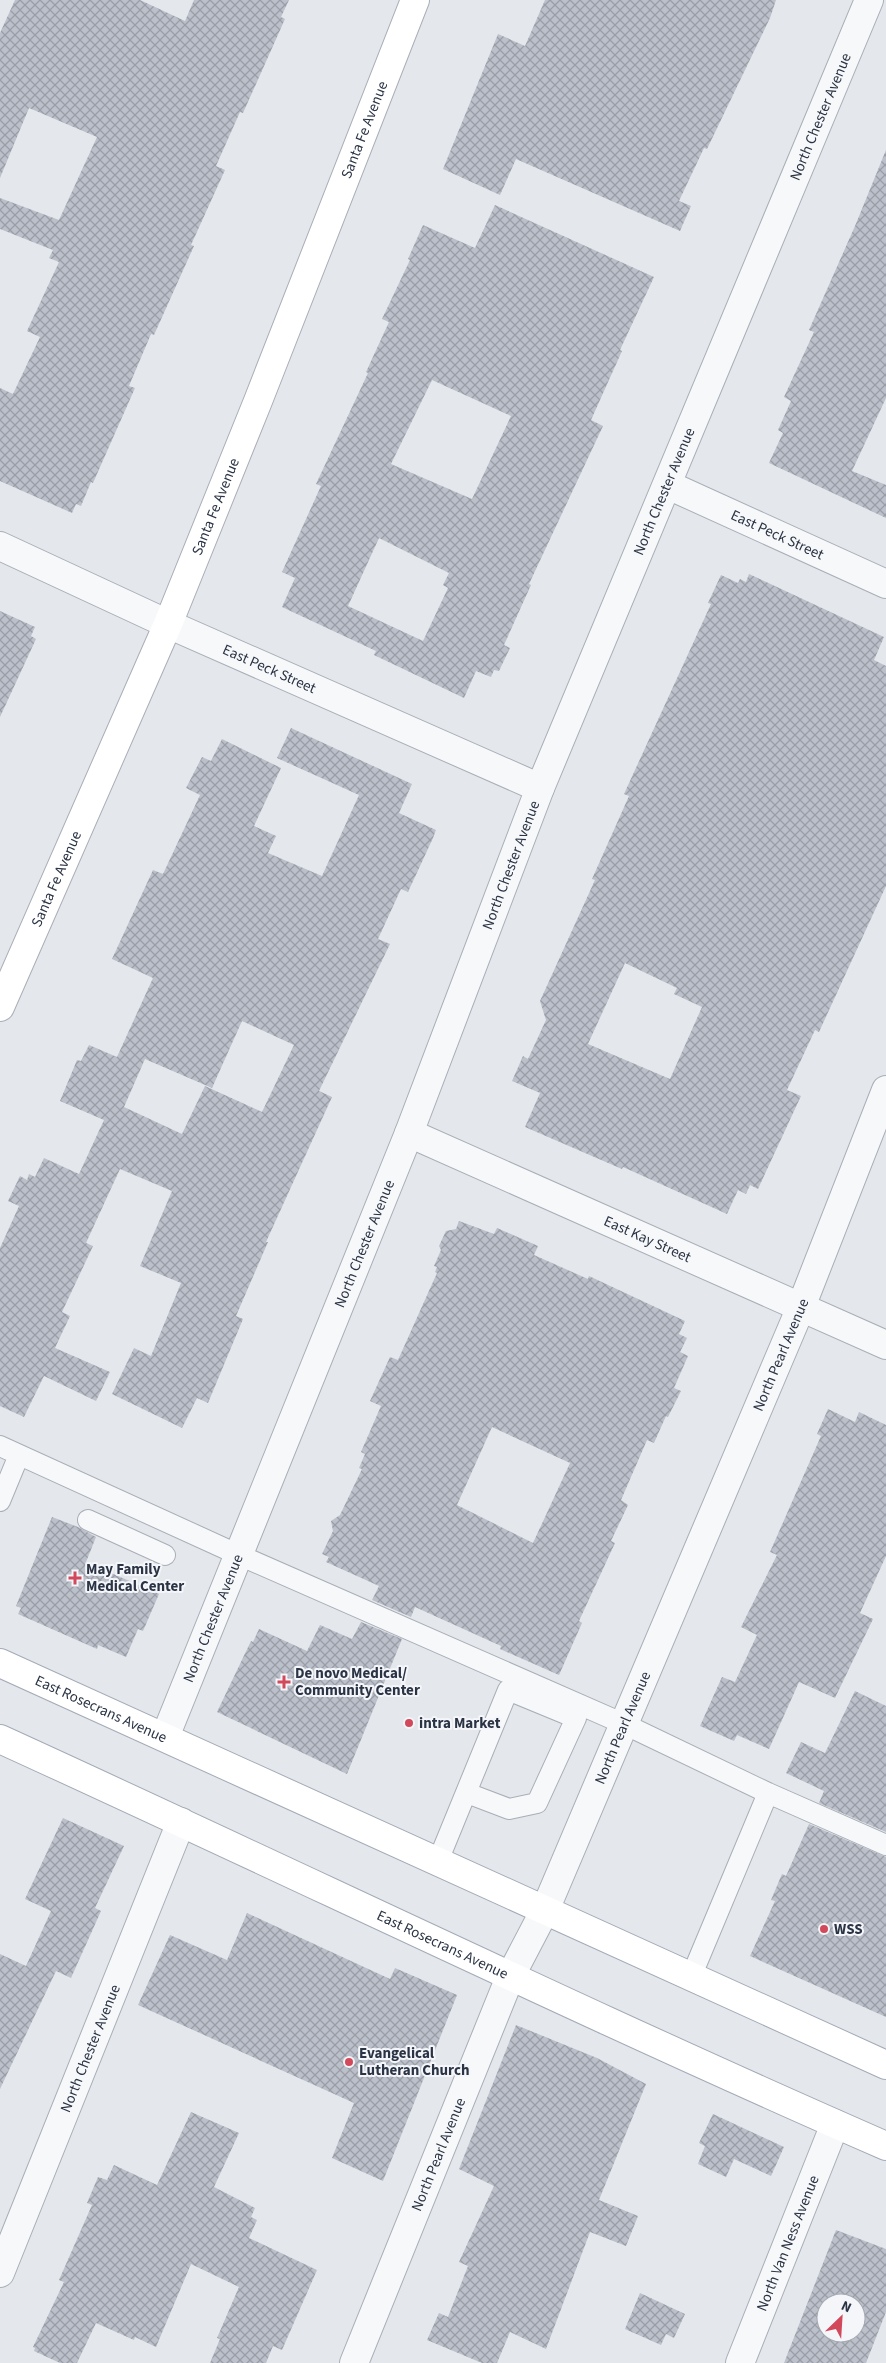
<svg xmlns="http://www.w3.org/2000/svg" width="886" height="2363" font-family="'Source Sans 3',sans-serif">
<defs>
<pattern id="building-cross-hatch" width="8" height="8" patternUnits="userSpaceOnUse" patternTransform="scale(1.25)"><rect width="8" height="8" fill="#bbc0ca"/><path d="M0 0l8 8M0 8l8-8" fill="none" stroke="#989da6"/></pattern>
</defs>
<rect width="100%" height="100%" fill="#e4e7ec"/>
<path fill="url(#building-cross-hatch)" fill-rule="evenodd" d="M15 0H140L185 21 194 0H289L281 17 285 19 243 113 240 112 216 166 225 170 191 245 194 246 154 335 151 334 129 386 135 388 93 483 91 482 81 506 76 504 72 513 0 481V388L13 394 40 337 27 331 59 262 49 258 53 250 0 229V198L59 220 97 137 29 108 0 178V33Z
M545 0H776L770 18 707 149 704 148 679 201 691 206 680 231 516 159 500 195 443 169 498 34 525 46Z
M886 150V398L852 471 886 485V518L769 463 783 433 778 430 791 401 784 397 814 332 809 330 855 226Z
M495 205 654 277 620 350 622 351 591 420 603 426 529 584 531 585 504 645 510 648 499 671 494 670 491 677 476 671 464 698 374 655 376 651 282 607 295 578 282 572 321 486 316 484 368 373 366 372 389 322 382 319 410 260 408 259 423 225 475 248ZM432 380 511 416 472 499 391 464ZM379 538 449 573 443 585 448 588 423 641 348 606Z
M749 574 884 637 874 660 886 666V886L819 1032 815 1030 787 1090 801 1096 758 1189 750 1185 746 1194 738 1190 727 1214 623 1167 622 1169 525 1127 540 1093 512 1081 523 1056 528 1059 546 1020 540 1001 595 880 592 879 629 796 624 794 711 604 708 603 721 575 738 583 740 579 746 582ZM625 963 677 988 674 994 702 1007 670 1079 588 1044Z
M0 611 35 627 31 636 36 639 0 717Z
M291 728 412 784 399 813 436 830 433 838 408 892 401 889 378 939 390 944 319 1091 332 1097 266 1242H268L236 1316 243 1319 208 1403 197 1398 182 1428 112 1394 134 1348 151 1356 181 1283 140 1266 172 1191 120 1169 86 1243 93 1246 62 1312 70 1316 55 1348 110 1372 96 1401 44 1376 24 1417 0 1406V1248L19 1206 8 1201 20 1176 27 1180 29 1174 35 1177 44 1158 79 1174 104 1120 60 1101 77 1060 81 1061 89 1045 117 1057 153 978 112 959 153 870 163 874 200 795 186 788 202 757 211 761 222 739 281 768 254 826 276 836 268 853 322 876 359 795 277 758ZM242 1021 294 1045 262 1112 205 1086 182 1134 124 1107 145 1059 212 1088Z
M459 1221 494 1234 497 1228 538 1246 534 1255 588 1279 589 1276 685 1321 679 1334 687 1338 680 1352 688 1356 674 1388 681 1391 668 1417 666 1416 654 1443 647 1440 621 1500 628 1505 611 1541 615 1543 579 1621 582 1623 559 1675 500 1649 501 1646 415 1607 411 1617 372 1600 379 1586 326 1562 329 1557 322 1554 333 1531 331 1521 340 1515 362 1469 359 1468 365 1454 361 1452 381 1406 370 1401 390 1357 398 1360 437 1273 435 1272 437 1267 434 1266 441 1250 439 1246 446 1231 456 1229ZM492 1427 570 1463 533 1543 457 1505Z
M828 1409 855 1422 859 1412 886 1425V1556L860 1613 873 1619 835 1698 799 1682 769 1749 737 1735 734 1741 700 1726 722 1677 735 1682 757 1635 741 1627 777 1555 770 1552 821 1436 817 1434Z
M52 1517 78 1527 96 1537 86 1562 159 1594 143 1631 138 1629 126 1657 98 1645 97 1649 18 1614 21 1608 16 1606Z
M361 1622 402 1639 347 1774 217 1712 251 1641 253 1642 259 1629 307 1651 320 1625 352 1639Z
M855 1691 886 1706V1832L819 1803 824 1791 786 1773 801 1742 825 1753Z
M63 1818 124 1846 95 1908 101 1911 71 1978 56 1971 0 2089V1954L26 1966 51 1911 25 1899Z
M809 1824 886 1857V2017L750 1956 775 1901 771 1900 782 1874 786 1876Z
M247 1913 390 1979 395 1968 457 1995 383 2181 332 2158 354 2103 138 2005 170 1935 227 1960Z
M516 2025 597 2058 646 2084 599 2200 638 2216 626 2246 590 2232 546 2349 510 2332 497 2363H482L427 2340 439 2313 448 2317 468 2266 459 2262 494 2186 459 2169Z
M191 2112 239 2133 214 2187 255 2208 251 2217 257 2220 249 2238 317 2270 282 2350 273 2346 266 2363H210L220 2339 217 2338 239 2287 191 2264 156 2347 135 2337 134 2340 96 2323 77 2363H60L34 2351 35 2348 33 2347 64 2282 59 2280 92 2205 87 2203 98 2177 107 2180 114 2165 157 2185Z
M713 2114 784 2147 771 2176 734 2159 726 2177 698 2164 705 2146 699 2143Z
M836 2230 886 2249V2312L866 2363H784ZM826 2303H856V2333H826Z
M640 2293 685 2314 674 2338 666 2334 661 2345 625 2329Z"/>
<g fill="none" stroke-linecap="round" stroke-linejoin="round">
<g stroke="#a9aeb7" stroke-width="22">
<path id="lane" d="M0 1446 239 1555 624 1724 768 1793 886 1845
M0 1501 19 1455
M88 1520 165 1555
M438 1861 508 1690 576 1718 537 1803 509 1809 467 1793
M691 1977 768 1793"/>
</g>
<g stroke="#a9aeb7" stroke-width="30">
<g id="street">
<path id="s1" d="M668 485 886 584"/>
<path id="s2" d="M0 546 168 624 540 788"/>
<path id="s3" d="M409 1133 886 1345"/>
<path id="s4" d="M165 1737 409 1133 540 788 869 0"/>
<path id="s5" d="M0 2273 181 1822"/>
<path id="s6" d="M354 2363 510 1977 545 1910 801 1307 886 1090"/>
<path id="s7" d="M740 2363 835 2124"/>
</g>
</g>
<g stroke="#a9aeb7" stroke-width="30">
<g id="secondary">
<path id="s8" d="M0 1007 168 624 258 401 415 0"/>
</g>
</g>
<g stroke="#a3abb8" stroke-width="30">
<g id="primary">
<path id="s9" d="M0 1663 886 2065"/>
<path id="s10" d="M0 1739C296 1874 588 2016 886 2146"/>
</g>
</g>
<use href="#lane" stroke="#f7f8fa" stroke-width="20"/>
<use href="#street" stroke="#f7f8fa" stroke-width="28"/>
<use href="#secondary" stroke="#fff" stroke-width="28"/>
<use href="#primary" stroke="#fff" stroke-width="28"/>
</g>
<g fill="#d1495b" stroke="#f4f6f9" stroke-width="2">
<path d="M72.5 1570.5h5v5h5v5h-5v5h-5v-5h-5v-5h5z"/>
<path d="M281.5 1674.5h5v5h5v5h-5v5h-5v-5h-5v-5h5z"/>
<circle cx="409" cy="1723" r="5"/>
<circle cx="824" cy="1929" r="5"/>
<circle cx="349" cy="2062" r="5"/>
</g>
<g text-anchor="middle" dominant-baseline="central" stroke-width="4" stroke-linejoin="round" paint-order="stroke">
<g font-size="15" fill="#2b3445" stroke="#f4f6f9">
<text stroke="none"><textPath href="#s4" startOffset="1748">North Chester Avenue</textPath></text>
<text stroke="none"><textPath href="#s8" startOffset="950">Santa Fe Avenue</textPath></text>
<text stroke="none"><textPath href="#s4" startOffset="1342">North Chester Avenue</textPath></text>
<text stroke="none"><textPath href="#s8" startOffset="545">Santa Fe Avenue</textPath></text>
<text stroke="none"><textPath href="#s1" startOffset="120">East Peck Street</textPath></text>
<text stroke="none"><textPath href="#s2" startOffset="296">East Peck Street</textPath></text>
<text stroke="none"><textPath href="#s4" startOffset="938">North Chester Avenue</textPath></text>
<text stroke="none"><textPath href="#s8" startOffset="140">Santa Fe Avenue</textPath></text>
<text stroke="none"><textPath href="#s3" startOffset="261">East Kay Street</textPath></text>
<text stroke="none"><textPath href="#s4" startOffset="532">North Chester Avenue</textPath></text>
<text stroke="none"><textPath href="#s6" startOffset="1095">North Pearl Avenue</textPath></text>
<text stroke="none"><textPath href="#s4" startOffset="128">North Chester Avenue</textPath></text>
<text stroke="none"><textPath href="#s9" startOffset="111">East Rosecrans Avenue</textPath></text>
<text stroke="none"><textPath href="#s6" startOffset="690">North Pearl Avenue</textPath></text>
<text stroke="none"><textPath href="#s10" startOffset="488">East Rosecrans Avenue</textPath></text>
<text stroke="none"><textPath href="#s5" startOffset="242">North Chester Avenue</textPath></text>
<text stroke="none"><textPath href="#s6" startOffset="225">North Pearl Avenue</textPath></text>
<text stroke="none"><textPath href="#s7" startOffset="129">North Van Ness Avenue</textPath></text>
</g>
<g font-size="15" font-weight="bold" fill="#2b3445" stroke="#f4f6f9" text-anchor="start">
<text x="86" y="1569">May Family<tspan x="86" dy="17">Medical Center</tspan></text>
<text x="295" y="1673">De novo Medical/<tspan x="295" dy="17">Community Center</tspan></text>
<text x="419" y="1723">intra Market</text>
<text x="834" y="1929">WSS</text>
<text x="359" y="2053">Evangelical<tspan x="359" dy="17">Lutheran Church</tspan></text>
</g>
</g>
<g transform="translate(841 2318) rotate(25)"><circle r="24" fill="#f4f6f9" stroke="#a4a8b1"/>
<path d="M0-4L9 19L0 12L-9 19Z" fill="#d1495b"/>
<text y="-8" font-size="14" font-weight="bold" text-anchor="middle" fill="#2b3445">N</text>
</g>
</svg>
